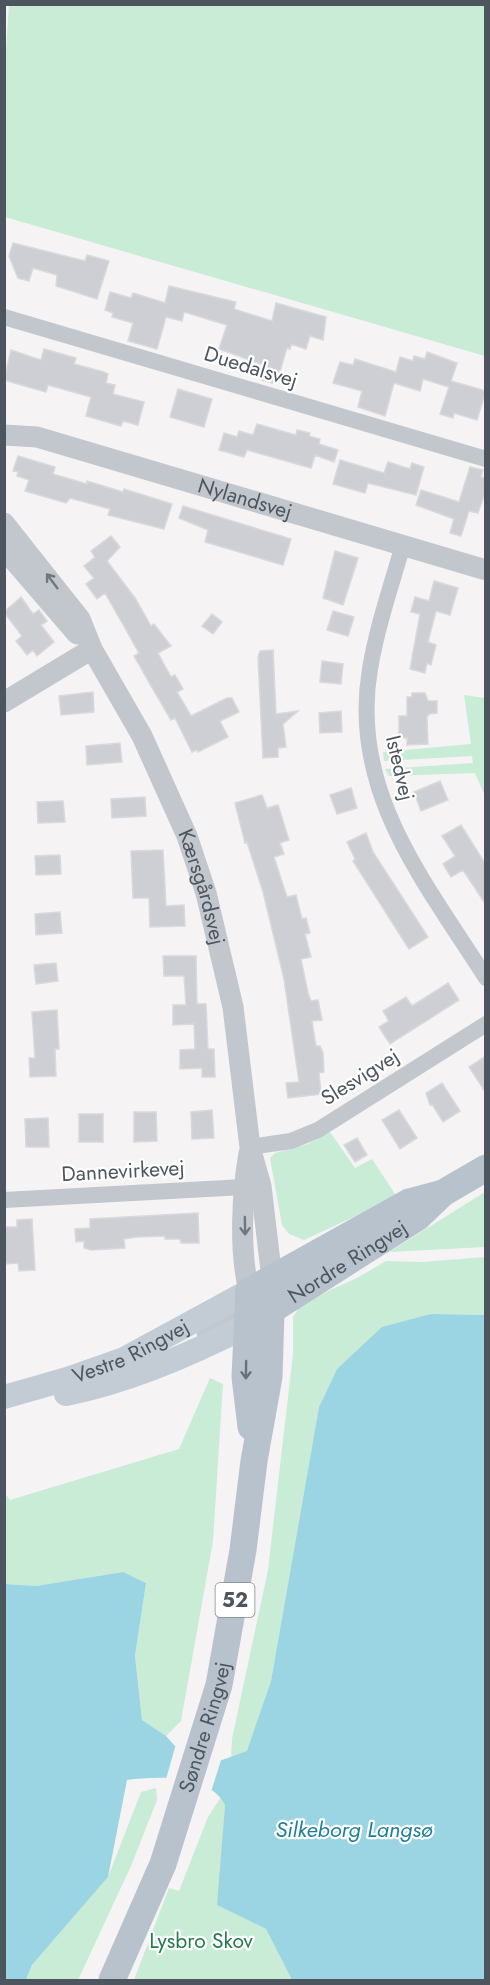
<svg xmlns="http://www.w3.org/2000/svg" width="490" height="1985" font-family="Jost,sans-serif">
<rect width="100%" height="100%" fill="#f5f3f3"/>
<path fill="#c8ecd6" d="M9 5H485V356L5 217 4 81Z
M464 695 485 698V796L475 773 389 776 385 769 473 763 472 756 384 761 383 752 471 744Z
M330 1132 355 1168 372 1159 397 1197 380 1208 362 1213 304 1240 289 1234 282 1225 270 1158 275 1153 308 1144Z
M485 1192V1247L389 1252Z
M485 1257V1315L431 1314 337 1369 319 1407 271 1681 248 1751 231 1758 232 1739 268 1570 293 1354V1317L300 1306 315 1297 357 1278 386 1261 423 1262Z
M210 1378 223 1384 213 1541 181 1721 166 1736 142 1720 135 1656 146 1583 123 1572 36 1586 5 1584 4 1492 10 1500 179 1449Z
M156 1788 157 1800 131 1866 78 1980H26L32 1965 108 1877 141 1792Z
M221 1797 225 1805 218 1905 266 1929 292 1980H134L169 1888 179 1891 208 1817Z"/>
<path fill="#9bd4e3" d="M431 1314 485 1315V1980H292L266 1929 217 1905 225 1805C210 1774 156 1776 127 1780L108 1877 32 1965 26 1980H5V1584L36 1586 123 1572 146 1583 135 1656 142 1720 166 1736 175 1746 222 1760 247 1751 271 1681 319 1407 337 1369 382 1327Z"/>
<path fill="#f5f3f3" d="M176 1744 222 1757 211 1792 166 1779Z"/>
<path fill="#cecfd4" stroke="#d8d9dd" stroke-width="1.5" d="M13 243 85 261 87 255 109 261 97 299 56 286 57 275 33 268 29 281 18 278 9 256Z
M169 286 236 302 234 309 272 321 276 303 326 317 323 340 310 336 306 349 291 344 290 349 287 348 276 384 262 380 266 366 219 349 227 325 184 312 182 321 166 317 157 349 128 341 133 323 112 317 113 313 105 310 110 292 131 298 133 293 165 303Z
M44 349 76 358 74 364 104 372 108 374 106 383 115 385 113 394 144 402 138 425 123 421 121 426 86 416 91 397 48 385 46 392 4 380 11 350 41 360Z
M427 352 457 363 451 381 486 391 477 420 454 413 453 418 440 414 449 387 423 379 420 391 394 383 385 416 358 407 362 391 333 383 340 362 353 365 355 359 396 372 400 357 413 361 414 356 425 359Z
M178 389 212 399 204 427 170 417Z
M257 424 296 435 297 430 310 433 309 436 320 439 319 444 338 450 334 462 315 455 311 468 247 450 244 457 219 450 224 433 237 437 239 431 253 435Z
M18 456 55 467 53 474 87 484V481L123 492 124 489 172 504 164 529 108 515 110 509 70 498 66 503 25 491 29 480 17 476 18 472 13 471Z
M340 460 384 473 388 462 410 469 412 463 424 467 416 495 368 483 365 493 333 484Z
M470 467 483 470 481 477 486 478V490L478 513 469 511 461 536 450 533 454 519 416 505 421 490 459 502Z
M183 506 291 539 283 565 205 542 208 530 179 518Z
M111 536 120 547 107 561 135 598 151 626 154 624 171 646 158 653 171 677 175 675 183 689 177 692 191 716 227 698H232L239 712 220 721 228 737 198 752 197 750 192 752 175 718 171 720 150 684 134 656 139 653 105 593 97 599 86 584 94 578 84 566 95 557 91 551Z
M335 551 358 558 343 605 323 598Z
M434 581 458 588 450 615 436 611 428 642 436 645 431 665 427 663 425 673 410 669 420 614 411 612 415 597 429 601Z
M21 597 33 614 39 610 47 621 41 625 54 642 37 656 33 650 27 655 16 641 22 636 4 612Z
M333 611 354 617 348 636 327 630Z
M212 614 222 622 213 634 202 626Z
M273 650 276 714 298 711 283 724 286 747 278 748V757L263 758 258 657 260 651Z
M322 661 343 664 341 684 320 682Z
M93 692 94 712 61 715 59 696Z
M412 693H425L428 701H437V713L429 714 427 717 428 744 407 745V738H399V716H407V697H412Z
M341 711 342 732 320 733 319 713Z
M120 743 122 762 87 765 86 746Z
M440 781 448 800 421 811 414 792Z
M351 788 357 808 337 814 330 795Z
M262 795 267 808 278 805 289 840 280 843 284 854 274 857 287 897 296 895 302 919 306 918 310 933 305 934 311 957 301 959 308 993 311 1001 318 1000 322 1020 312 1021 316 1046H320L323 1053 324 1072 319 1073 321 1094 288 1098 286 1083 299 1082 284 979 263 892 247 842 245 843 235 803Z
M145 797 146 816 112 818 111 799Z
M63 801 65 822 38 823 37 802Z
M461 825 486 865V905L463 870 451 877 443 864 455 856 442 836Z
M366 833 373 852 428 937 409 949 353 861 355 859 347 842Z
M163 850 166 906 184 905 185 926 150 927 149 898H133L131 851Z
M60 855 61 874 36 875 35 856Z
M60 912 62 933 36 935 35 914Z
M163 956H196L197 1004H206L208 1049H214L215 1077H202V1068L180 1069V1050L195 1049 194 1024 173 1025V1005H186L184 976H164Z
M56 963 58 981 36 984 34 965Z
M448 983 459 1000 390 1044 379 1027 389 1021 383 1011 406 997 412 1006Z
M57 1010 59 1049H55L56 1076 30 1077 29 1058H35L32 1012Z
M486 1056V1093L469 1067Z
M442 1083 460 1111 443 1122 432 1104 430 1105 426 1093Z
M212 1110 214 1138 192 1139 191 1112Z
M399 1110 417 1138 400 1149 382 1120Z
M134 1112H156L157 1141 134 1142Z
M79 1114H103V1142H79Z
M48 1118 49 1147H26L25 1119Z
M357 1138 367 1155 355 1162 344 1145Z
M198 1213 199 1243H181L180 1239H165V1236L137 1237 124 1239 125 1248 91 1250 84 1248V1241L76 1242 75 1229 90 1228V1219Z
M32 1219 35 1270 19 1271 18 1263 4 1264V1227H17V1220Z"/>
<g fill="none" stroke-linecap="round" stroke-linejoin="round">
<path stroke="#c1c7cd" stroke-width="16" d="M4 317 486 459
M403 545C391 586 377 627 370 669 349 791 425 882 486 978
M250 1147 291 1141 318 1130 486 1024
M4 1200 244 1187"/>
<g stroke="#c1c7cd" stroke-width="21">
<path id="s1" d="M4 435 37 437 486 570"/>
<path id="s2" d="M4 523 80 619 92 649 142 736 187 836 206 893 233 1007 250 1147 261 1186 272 1279 249 1309 207 1332"/>
<path d="M4 549 77 634"/>
<path d="M4 702 92 649"/>
<path d="M249 1291C239 1250 242 1194 249 1153"/>
</g>
<g stroke="#c3cbd4" stroke-width="24">
<path d="M66 1394C130 1381 190 1355 248 1325"/>
<path id="s3" d="M4 1397 67 1379 124 1359 249 1291"/>
</g>
<g stroke="#b7c2cd" stroke-width="27">
<path id="s4" d="M259 1318 418 1217 443 1193 486 1168"/>
<path d="M251 1427 245 1377 249 1291 409 1202 443 1193"/>
<path id="s5" d="M112 1980 163 1864 219 1685 243 1550 254 1461 269 1377 272 1279"/>
</g>
</g>
<defs><path id="oneway-shaft" d="M-6 0H5M1.5-3L5.5 0L1.5 3" fill="none" stroke-width="1.6" stroke-linecap="round" stroke-linejoin="round" transform="scale(1.5)"/></defs>
<g stroke="#70787f">
<use href="#oneway-shaft" transform="translate(52 581) rotate(-127)"/>
<use href="#oneway-shaft" transform="translate(245 1226) rotate(89)"/>
</g>
<use stroke="#68717a" href="#oneway-shaft" transform="translate(246 1370) rotate(91)"/>
<g text-anchor="middle" dominant-baseline="central" stroke-width="4.5" stroke-linejoin="round" paint-order="stroke">
<rect fill="#fff" stroke="#82898e" stroke-width="1.5" x="215.5" y="1583" width="39" height="34" rx="4.5"/>
<g font-size="20" font-weight="bold" fill="#4d565e">
<text x="235" y="1600">52</text>
</g>
<g font-size="21" fill="#4d565e" stroke="#fff">
<text transform="translate(251 367) rotate(17)">Duedalsvej</text>
<text stroke="none"><textPath href="#s1" startOffset="250">Nylandsvej</textPath></text>
<text transform="translate(400 768) rotate(77)">Istedvej</text>
<text stroke="none"><textPath href="#s2" startOffset="418">Kærsgårdsvej</textPath></text>
<text transform="translate(360 1077) rotate(-32)">Slesvigvej</text>
<text transform="translate(123 1171) rotate(-3)">Dannevirkevej</text>
<text stroke="none"><textPath href="#s4" startOffset="105">Nordre Ringvej</textPath></text>
<text stroke="none"><textPath href="#s3" startOffset="135">Vestre Ringvej</textPath></text>
<text stroke="none"><textPath href="#s5" startOffset="270">Søndre Ringvej</textPath></text>
</g>
<g font-size="21" fill="#24794e" stroke="#fff">
<text x="201" y="1941">Lysbro Skov</text>
</g>
<g font-size="22" font-style="italic" fill="#1e7f98" stroke="#fff">
<text x="354" y="1829">Silkeborg Langsø</text>
</g>
</g>
<rect width="490" height="1985" fill="none" stroke="#4d565e" stroke-width="12"/>
</svg>
